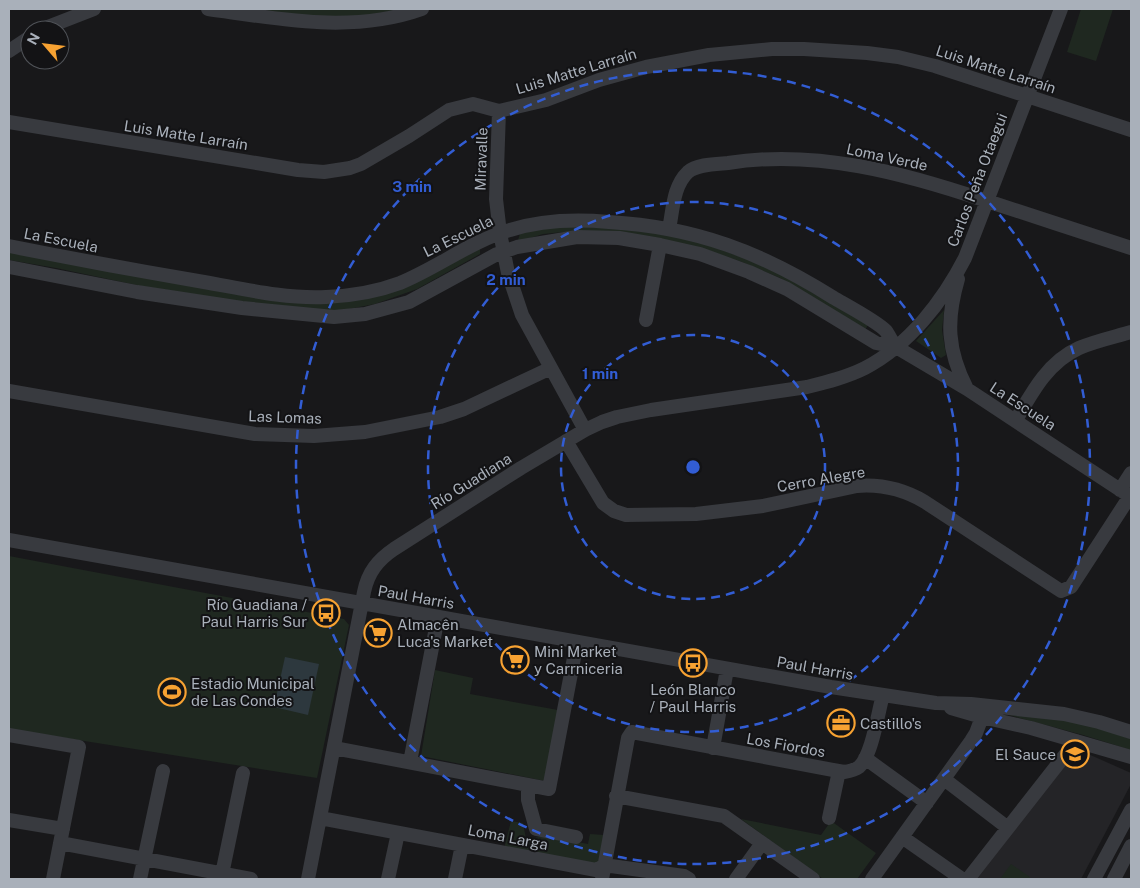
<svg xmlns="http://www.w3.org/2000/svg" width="1140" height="888" font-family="'Public Sans',sans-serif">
<rect width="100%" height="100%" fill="#18181a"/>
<path fill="#242427" d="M1070 746 1131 773V784L1081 879H972Z"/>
<path fill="#1f2820" d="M258 9H406L348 18 293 15Z
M1081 9H1113L1096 61 1067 52Z
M576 226 648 230 697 241 771 268 868 325 865 330 780 278 742 262 707 250 563 232 543 234 521 241 518 240 520 234 538 228Z
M480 248V254L417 289 375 304 333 312 288 309 141 286 56 268 9 260V252L328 303Z
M944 310 942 330 946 355 941 358 916 341Z
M9 556 344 619 349 625 317 778 9 729Z
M435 670 473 678 470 694 558 710 545 781 421 756Z
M994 711 1080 721 1131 739V750L1083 735Z
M741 819 821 835 831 821 876 853 857 879H823Z
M511 821 523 823 526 839 547 836 588 844 590 834 604 835 598 867 504 849Z
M1011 864 1030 877 1029 879H1000Z"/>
<path fill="#2d383e" d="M285 657 319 664 308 715 274 707Z"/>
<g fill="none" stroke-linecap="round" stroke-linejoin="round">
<path stroke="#383a3f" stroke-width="14" d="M208 9C280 19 352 34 422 9
M40 30 94 9
M9 51 30 37
M499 111 496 199 500 233 508 273 522 315 585 430
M9 122 298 170 324 172 350 168 361 164 409 136 449 110 473 104 499 111 546 100 599 80 646 67 709 55 772 49H804L867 53 898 57 935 66 1131 130
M669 229C673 210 673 186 688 172 697 164 716 164 728 163 816 149 904 173 987 201 1035 217 1083 232 1131 248
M9 246C74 259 139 271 204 282 244 289 285 299 326 297 350 296 376 292 400 283 437 268 471 241 510 230 542 220 576 219 609 222 695 227 761 252 834 298 846 305 878 322 886 331 889 335 892 342 896 347
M9 267 137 292 242 308 334 317 365 314 409 302 497 254 517 247 577 237 619 238 660 245 700 254 749 272 787 289 876 343 896 347 967 389 1131 497
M958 279C946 320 947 350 967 389
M646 320 660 245
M9 391 255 434 314 436 365 432 440 417 464 409 551 368
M1016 420C1032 392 1048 362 1079 348 1095 341 1114 337 1131 332
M566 441 603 503 614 511 626 515 696 514 763 506 857 486C882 484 903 489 925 502L1061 591 1071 587 1130 496
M1120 490 1131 473
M9 540 831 687 936 703 971 704 1064 714 1099 722 1131 732
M951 708 982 717 1031 728 1131 757
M9 735 79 747 53 879
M334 748 549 789 577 642
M713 748 727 669
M865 758 927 803
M410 762 438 617
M944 779 1008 828
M528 785V800L536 829 576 837
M616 796 724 816 813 879
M320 818 596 870 605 865 611 866 684 876 689 879
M829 818 839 771
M9 820 63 829
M902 837 962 879
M60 843 251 879
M140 879 163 771
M221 879 243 773
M308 879 364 592C368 572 378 560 394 549L521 468 585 430 602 422 617 417 651 410 807 387C827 382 847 377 865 368 909 345 943 301 965 258L1061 9
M388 879 398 833
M455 879 462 845
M602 879 628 738 632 732 844 772C850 771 855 770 859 767 872 756 878 712 883 695
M736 879 762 843
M872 879 971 741 976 733 982 717
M968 879 1076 741
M1094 879 1131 810
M1114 879 1131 846"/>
</g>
<g fill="none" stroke="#325dd4" stroke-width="2.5" stroke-dasharray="9 6">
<circle cx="693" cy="467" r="132"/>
<circle cx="693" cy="467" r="265"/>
<circle cx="693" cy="467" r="397"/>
</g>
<defs>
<g id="bus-ring" transform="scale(1.4375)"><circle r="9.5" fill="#131315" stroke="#f7a232" stroke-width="1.5"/><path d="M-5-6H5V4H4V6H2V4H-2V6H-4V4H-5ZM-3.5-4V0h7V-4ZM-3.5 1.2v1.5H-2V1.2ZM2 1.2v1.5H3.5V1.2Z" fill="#f7a232"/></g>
<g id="supermarket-ring" transform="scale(1.4375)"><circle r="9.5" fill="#131315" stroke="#f7a232" stroke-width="1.5"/><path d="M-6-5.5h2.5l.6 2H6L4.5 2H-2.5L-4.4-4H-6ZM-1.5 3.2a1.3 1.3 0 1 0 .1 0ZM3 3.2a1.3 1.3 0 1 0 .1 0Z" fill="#f7a232"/></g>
<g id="stadium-ring" transform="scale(1.4375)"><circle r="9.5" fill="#131315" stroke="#f7a232" stroke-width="1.5"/><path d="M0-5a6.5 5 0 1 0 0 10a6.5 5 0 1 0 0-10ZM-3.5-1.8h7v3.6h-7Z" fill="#f7a232"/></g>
<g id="office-ring" transform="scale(1.4375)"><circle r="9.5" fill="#131315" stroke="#f7a232" stroke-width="1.5"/><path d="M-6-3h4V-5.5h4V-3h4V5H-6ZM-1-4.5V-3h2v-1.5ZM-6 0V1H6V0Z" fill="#f7a232"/></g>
<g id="school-ring" transform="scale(1.4375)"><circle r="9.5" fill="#131315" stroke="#f7a232" stroke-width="1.5"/><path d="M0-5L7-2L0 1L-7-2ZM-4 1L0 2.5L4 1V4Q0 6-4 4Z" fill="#f7a232"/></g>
</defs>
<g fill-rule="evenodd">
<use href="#bus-ring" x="326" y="613"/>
<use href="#supermarket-ring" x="378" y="633"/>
<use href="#supermarket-ring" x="515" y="660"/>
<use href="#bus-ring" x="693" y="663"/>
<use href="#stadium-ring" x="172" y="692"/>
<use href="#office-ring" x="841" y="723"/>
<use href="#school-ring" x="1075" y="754"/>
</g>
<g text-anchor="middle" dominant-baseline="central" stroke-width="4" stroke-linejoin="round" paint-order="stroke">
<g font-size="15" fill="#a9b0ba" stroke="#131315">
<text transform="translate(996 69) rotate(18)">Luis Matte Larraín</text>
<text transform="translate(576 71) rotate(-17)">Luis Matte Larraín</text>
<text transform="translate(186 135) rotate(9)">Luis Matte Larraín</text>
<text transform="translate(887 157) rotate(12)">Loma Verde</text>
<text transform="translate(481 159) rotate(-88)">Miravalle</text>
<text transform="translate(977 180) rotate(-69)">Carlos Peña Otaegui</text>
<text transform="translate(458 236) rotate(-26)">La Escuela</text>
<text transform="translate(61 240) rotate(11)">La Escuela</text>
<text transform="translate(1023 406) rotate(33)">La Escuela</text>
<text transform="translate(285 417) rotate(2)">Las Lomas</text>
<text transform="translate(821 479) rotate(-10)">Cerro Alegre</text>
<text transform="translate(471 481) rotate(-32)">Río Guadiana</text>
<text transform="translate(416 597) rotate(10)">Paul Harris</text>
<text transform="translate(815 668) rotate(10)">Paul Harris</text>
<text transform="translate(786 745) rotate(10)">Los Fiordos</text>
<text transform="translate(508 837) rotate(11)">Loma Larga</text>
</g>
<g font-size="15" fill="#a9b0ba" stroke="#131315" text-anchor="start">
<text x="307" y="604" text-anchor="end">Río Guadiana /<tspan x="307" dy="17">Paul Harris Sur</tspan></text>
<text x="397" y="624">Almacên<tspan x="397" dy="17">Luca's Market</tspan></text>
<text x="534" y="651">Mini Market<tspan x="534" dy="17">y Carrniceria</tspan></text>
<text x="191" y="683">Estadio Municipal<tspan x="191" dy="17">de Las Condes</tspan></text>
<text x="693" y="689" text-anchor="middle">León Blanco<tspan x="693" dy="17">/ Paul Harris</tspan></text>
<text x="860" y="723">Castillo's</text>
<text x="1056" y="754" text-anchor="end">El Sauce</text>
</g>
</g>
<circle cx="693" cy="467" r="8" fill="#325dd4" stroke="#131315" stroke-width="2.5"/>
<g font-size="15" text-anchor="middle" font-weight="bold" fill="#325dd4" stroke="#131315" stroke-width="4" stroke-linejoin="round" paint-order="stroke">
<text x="412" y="192">3 min</text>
<text x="506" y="285">2 min</text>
<text x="600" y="379">1 min</text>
</g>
<rect width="1140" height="888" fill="none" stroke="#a9b0ba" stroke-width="20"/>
<g transform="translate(45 45) rotate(298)"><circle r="24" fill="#131315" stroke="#4f5257"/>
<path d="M0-4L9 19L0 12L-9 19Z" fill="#f7a232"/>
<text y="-8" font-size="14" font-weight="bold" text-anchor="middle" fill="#a9b0ba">N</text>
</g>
</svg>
